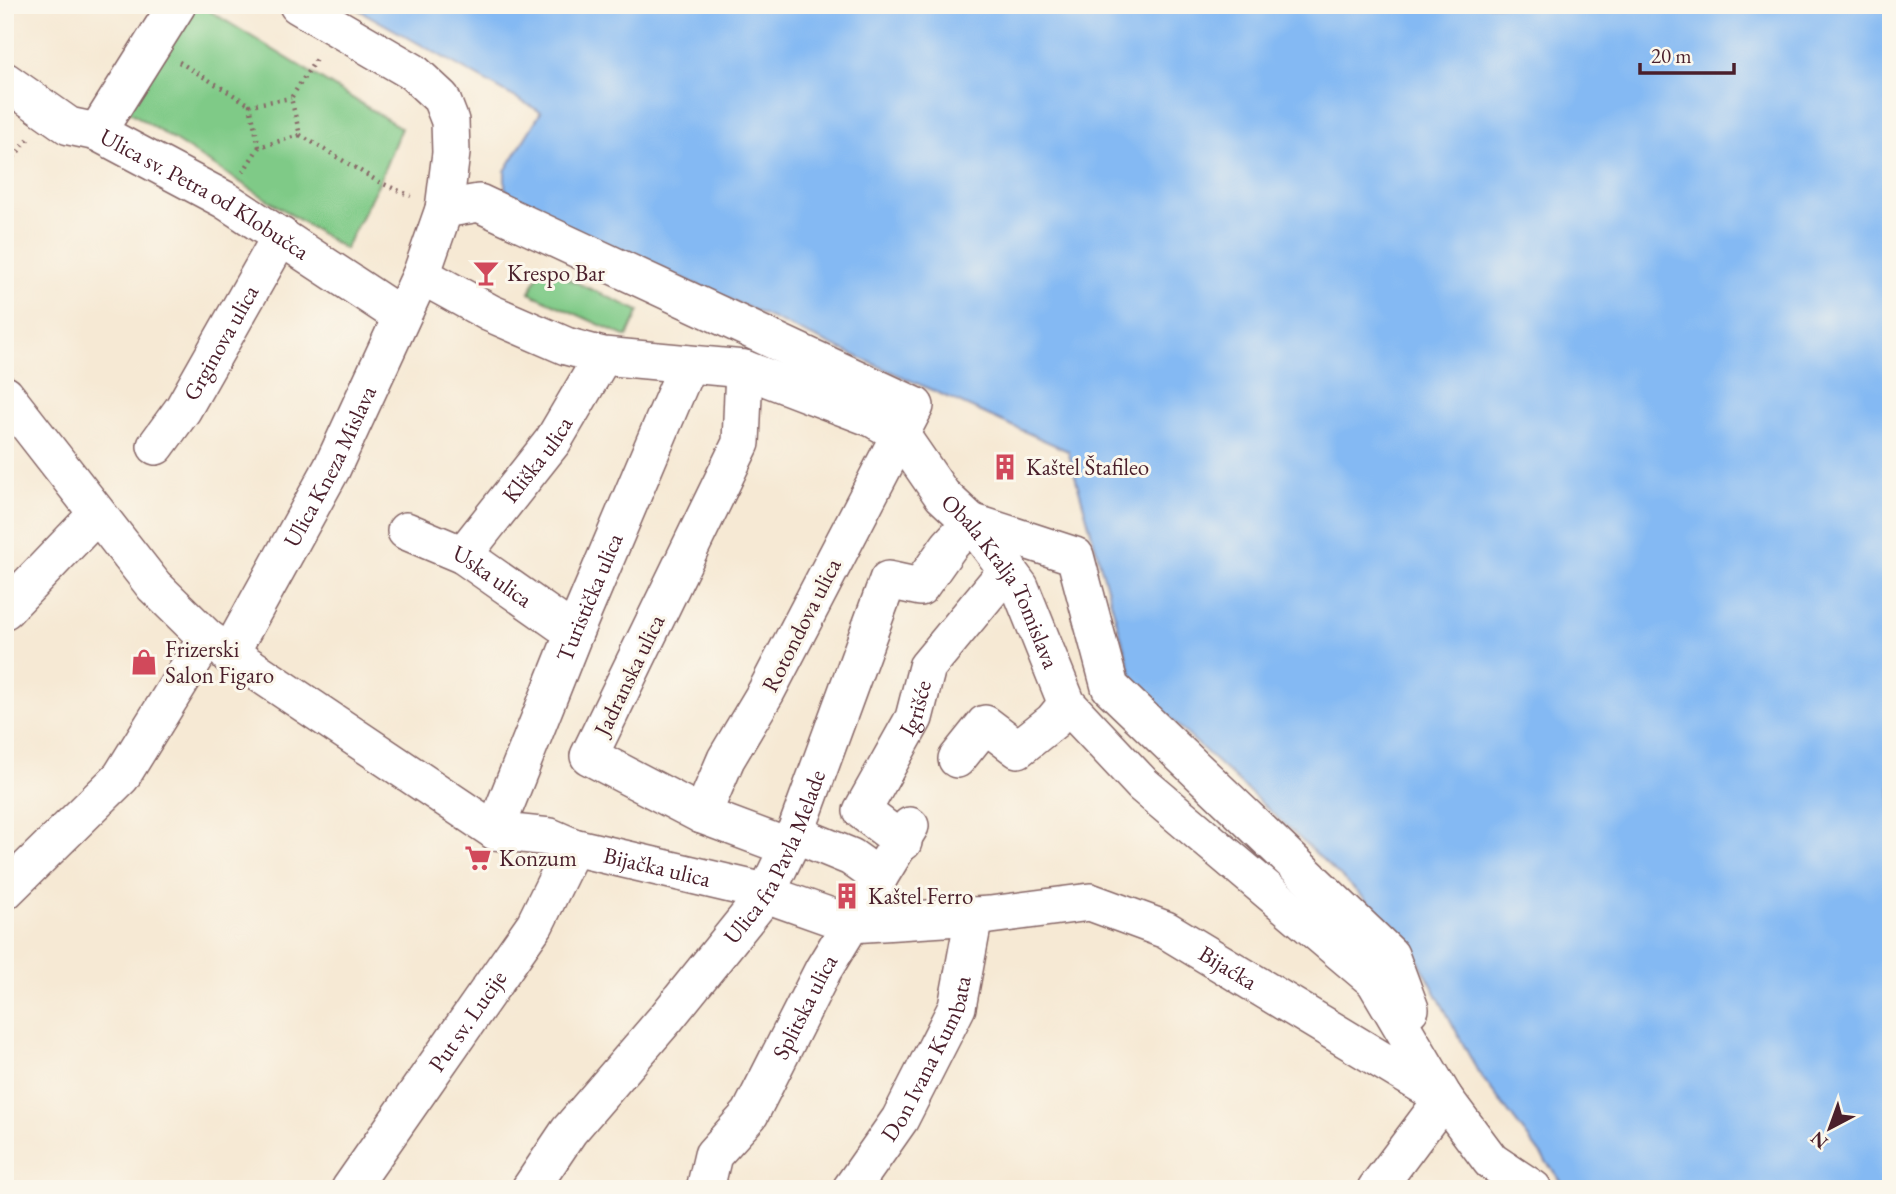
<svg xmlns="http://www.w3.org/2000/svg" width="1896" height="1194" font-family="'EB Garamond',serif">
<rect width="100%" height="100%" fill="#fbf7ec"/>
<filter id="ink" filterUnits="userSpaceOnUse"><feTurbulence type="fractalNoise" baseFrequency=".0143" numOctaves="2"/><feDisplacementMap in="SourceGraphic" scale="14" xChannelSelector="R" yChannelSelector="G"/><feConvolveMatrix kernelMatrix="1 2 1 2 8 2 1 2 1" color-interpolation-filters="sRGB"/></filter>
<filter id="wash" filterUnits="userSpaceOnUse"><feTurbulence type="fractalNoise" baseFrequency=".00686" numOctaves="4" result="noise"/><feDisplacementMap in="SourceGraphic" scale="28" xChannelSelector="R" yChannelSelector="G"/><feGaussianBlur stdDeviation="1.57" result="paint"/><feColorMatrix in="noise" values="0 0 0 0 0 0 0 0 0 0 0 0 0 0 0 0 0 1.4 0 .05"/><feComposite in="paint" operator="in"/></filter>
<g filter="url(#wash)">
<rect width="100%" height="100%" fill="#f6e9d4"/>
<path fill="#7fca87" stroke="#647459" stroke-width="2" d="M193 5H200L401 128 379 182 345 249 127 110Z
M542 267 639 311 627 337 529 293Z"/>
<path fill="#84b9f3" stroke="#676c8f" stroke-width="2" d="M350 5H1891V1189H1567L1478 1072 1406 937 1135 686 1068 451 517 204 505 188V171L541 112Z"/>
</g>
<g filter="url(#ink)">
<g fill="none" stroke-linecap="round" stroke-linejoin="round">
<g stroke="#866666" stroke-width="40">
<g id="minor">
<path id="s1" d="M5 81 69 126 97 132 225 200 401 316"/>
<path d="M97 132 177 5"/>
<path d="M444 209 479 203 915 406 766 692 726 759 702 815"/>
<path id="s2" d="M421 275 490 313 566 346 603 356 744 369 872 418 900 434 942 495 971 522 1020 587 1067 704 1143 785 1375 981 1444 1098 1491 1161 1533 1189"/>
<path d="M744 369 741 443 589 756 702 815 782 845 795 834 851 857 879 877"/>
<path id="s3" d="M5 395 154 586 207 638 495 831 550 837 573 847 752 889 851 924 990 915 1090 902 1166 930 1444 1098"/>
<path id="s4" d="M156 446 183 409 281 236"/>
<path d="M971 522 1075 556 1110 687 1390 955 1410 1009"/>
<path id="s5" d="M406 531 463 555 574 633"/>
<path id="s6" d="M463 555 553 441 603 356"/>
<path d="M5 610 97 514"/>
<path id="s7" d="M229 655 332 468 421 275 444 209 451 153 450 121 441 98 413 72 298 5"/>
<path d="M957 759 985 724 1018 749 1053 721 1067 704"/>
<path id="s8" d="M495 831 574 633 688 364"/>
<path id="s9" d="M903 842 862 811 914 718 927 667 1008 569"/>
<path d="M5 891 121 777 207 638"/>
<path id="s10" d="M350 1189 535 924 573 847"/>
<path id="s11" d="M530 1189 569 1131 667 1017 766 894 795 834 888 580 920 587 949 546 971 522"/>
<path id="s12" d="M710 1189 706 1185 713 1155 750 1114 823 970 851 924 864 909 879 877 910 826"/>
<path id="s13" d="M851 1189 900 1119 957 1007 974 916"/>
<path d="M1376 1189 1444 1098"/>
</g>
</g>
<path stroke="#866666" stroke-width="4.5" stroke-dasharray="2 5" stroke-linecap="butt" d="M179 62 250 105
M300 135 379 182 411 196
M259 147 250 105 291 98
M5 168 29 138
M243 172 259 147 300 135 291 98 318 56"/>
<use href="#minor" stroke="#fff" stroke-width="37"/>
</g>
</g>
<defs>
<g id="bar-bare" transform="scale(2.1)"><path d="M-6-5H6L.8 .8V4.5H3.5V6h-7V4.5H-.8V.8Z" fill="#d1495b" stroke="#fbf7ec" stroke-width="2.5" paint-order="stroke"/></g>
<g id="building-bare" transform="scale(2.1)"><path d="M-4-6H4V6H1V3H-1V6H-4ZM-2.5-4.3h1.7v1.8h-1.7ZM.8-4.3h1.7v1.8H.8ZM-2.5-1h1.7V.8h-1.7ZM.8-1h1.7V.8H.8Z" fill="#d1495b" stroke="#fbf7ec" stroke-width="2.5" paint-order="stroke"/></g>
<g id="shop-bare" transform="scale(2.1)"><path d="M-5-2.5h2.3a2.7 3.5 0 0 1 5.4 0H5L5.5 6h-11ZM-1.5-2.5h3a1.5 2.3 0 0 0-3 0Z" fill="#d1495b" stroke="#fbf7ec" stroke-width="2.5" paint-order="stroke"/></g>
<g id="supermarket-bare" transform="scale(2.1)"><path d="M-6-5.5h2.5l.6 2H6L4.5 2H-2.5L-4.4-4H-6ZM-1.5 3.2a1.3 1.3 0 1 0 .1 0ZM3 3.2a1.3 1.3 0 1 0 .1 0Z" fill="#d1495b" stroke="#fbf7ec" stroke-width="2.5" paint-order="stroke"/></g>
</defs>
<g fill-rule="evenodd">
<use href="#bar-bare" x="486" y="273"/>
<use href="#building-bare" x="1005" y="467"/>
<use href="#shop-bare" x="144" y="662"/>
<use href="#supermarket-bare" x="478" y="858"/>
<use href="#building-bare" x="847" y="896"/>
</g>
<g text-anchor="middle" dominant-baseline="central" stroke-width="6" stroke-linejoin="round" paint-order="stroke">
<g font-size="23" fill="#4a1f2b" stroke="#fbf7ec">
<text stroke="none"><textPath href="#s1" startOffset="231">Ulica sv. Petra od Klobučca</textPath></text>
<text stroke="none"><textPath href="#s4" startOffset="122">Grginova ulica</textPath></text>
<text stroke="none"><textPath href="#s6" startOffset="121">Kliška ulica</textPath></text>
<text stroke="none"><textPath href="#s7" startOffset="214">Ulica Kneza Mislava</textPath></text>
<text stroke="none"><textPath href="#s5" startOffset="98">Uska ulica</textPath></text>
<text stroke="none"><textPath href="#s2" startOffset="691">Obala Kralja Tomislava</textPath></text>
<text stroke="none"><textPath href="#s8" startOffset="252">Turistička ulica</textPath></text>
<text transform="translate(801 625) rotate(-63)">Rotondova ulica</text>
<text transform="translate(629 675) rotate(-64)">Jadranska ulica</text>
<text stroke="none"><textPath href="#s9" startOffset="168">Igrišće</textPath></text>
<text stroke="none"><textPath href="#s11" startOffset="415">Ulica fra Pavla Melade</textPath></text>
<text stroke="none"><textPath href="#s3" startOffset="830">Bijačka ulica</textPath></text>
<text stroke="none"><textPath href="#s3" startOffset="1426">Bijaćka</textPath></text>
<text stroke="none"><textPath href="#s12" startOffset="212">Splitska ulica</textPath></text>
<text stroke="none"><textPath href="#s10" startOffset="205">Put sv. Lucije</textPath></text>
<text stroke="none"><textPath href="#s13" startOffset="152">Don Ivana Kumbata</textPath></text>
</g>
<g font-size="23" fill="#4a1f2b" stroke="#fbf7ec" text-anchor="start">
<text x="507" y="273">Krespo Bar</text>
<text x="1026" y="467">Kaštel Štafileo</text>
<text x="165" y="649">Frizerski<tspan x="165" dy="26">Salon Figaro</tspan></text>
<text x="499" y="858">Konzum</text>
<text x="868" y="896">Kaštel Ferro</text>
</g>
</g>
<rect width="1896" height="1194" fill="none" stroke="#fbf7ec" stroke-width="28"/>
<g transform="translate(1830 1128) rotate(221)" stroke="#fbf7ec" stroke-width="5" paint-order="stroke">
<path d="M0-5L12 26L0 18L-12 26Z" fill="#4a1f2b"/>
<text y="-10" font-size="19" font-weight="bold" text-anchor="middle" fill="#4a1f2b">N</text>
</g>
<path d="M1640 63v10h94v-10" fill="none" stroke="#4a1f2b" stroke-width="3.5"/>
<text x="1651" y="63" font-size="21" fill="#4a1f2b" stroke="#fbf7ec" stroke-width="5" paint-order="stroke">20 m</text>
</svg>
